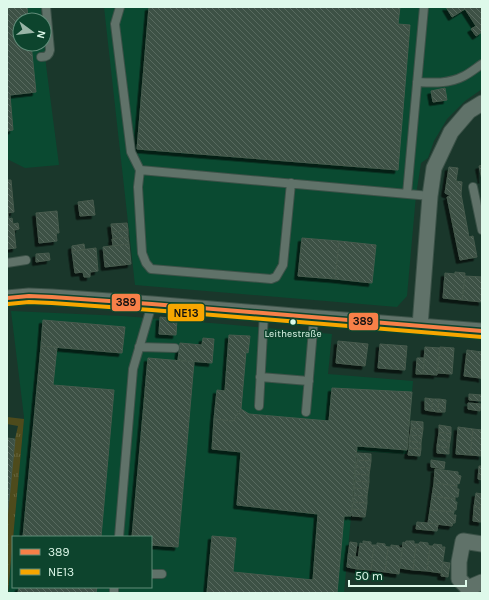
<svg xmlns="http://www.w3.org/2000/svg" width="489" height="600" font-family="Karla,sans-serif">
<defs>
<pattern id="grass-tufts" width="24" height="20" patternUnits="userSpaceOnUse"><rect width="24" height="20" fill="#4e4b1c"/><path d="M3 7l-1-3M5 7V3M7 7l1-3M15 17l-1-3M17 17v-4M19 17l1-3" fill="none" stroke="#67663d"/></pattern>
<pattern id="building-back-hatch" width="6" height="6" patternUnits="userSpaceOnUse"><rect width="6" height="6" fill="#3c5144"/><path d="M-1 5l2 2M0 0l6 6M5-1l2 2" fill="none" stroke="#586b5f"/></pattern>
<filter id="shadow"><feDropShadow dx="-3.5" dy="3.5" stdDeviation="0" flood-color="#0009"/></filter>
</defs>
<rect width="100%" height="100%" fill="#1a372b"/>
<path fill="#0a4a31" fill-rule="evenodd" d="M7 7H41L42 20H20V44H44V39L46 65 59 165 25 168 7 159Z
M104 7H482V89L465 101 447 119 434 141 428 158 421 163 416 195 407 296 397 307 135 285Z
M11 311 123 316 223 324 332 334 328 374 413 381 407 454 357 451 344 593H8L24 417ZM13 537H151V587H13Z"/>
<path fill="url(#grass-tufts)" d="M7 417 24 419 8 593 7 520 15 439 18 426 7 424Z"/>
<path fill="url(#building-back-hatch)" stroke="#475a4d" filter="url(#shadow)" d="M7 7H27L28 20H20V44H31L36 92 10 95 13 130 7 131Z
M149 7H400L398 24 410 25 398 170 137 149Z
M446 7H482V32L476 36 471 29 476 26 465 9 452 17Z
M445 88 447 100 433 102 431 91Z
M482 165V180L479 166Z
M449 167 458 168 456 181 462 182 461 194 469 237 473 236 477 257 460 260 447 197 451 196 445 193Z
M7 180H11L14 212 7 213Z
M93 200 95 215 80 216 78 202Z
M57 211 59 233H56L57 241 39 243 36 213Z
M7 213H8L9 219 12 218 13 224 18 223 19 229 14 230 16 248 7 249Z
M127 223 128 230 112 232 111 224Z
M128 230V237L113 239 112 232Z
M128 237 129 244 113 246 112 239Z
M302 238 339 241 335 279 298 276Z
M339 241 376 245 372 283 335 279Z
M84 244 85 250 72 251V246Z
M129 244 131 264 105 267 103 247Z
M96 248 98 271 90 272V277H84L83 272 75 273 72 251Z
M49 253 50 260 36 262V254Z
M455 272 465 273 462 300 443 298 445 273 455 274Z
M465 276 482 277V302L462 300Z
M160 317 177 319 176 335 159 334Z
M43 320 125 327 122 353 41 346Z
M229 335 250 336 248 353 246 352 241 409 233 421 214 419 217 390 225 391Z
M203 338 214 339 212 363 178 360 180 343 202 345Z
M338 341 368 344 365 366 336 363Z
M380 344 407 346 405 370 378 368Z
M41 346 57 347 53 385 114 390 101 537H23Z
M425 347 440 348 437 375 423 374Z
M440 347 454 348 452 374 438 373Z
M467 350 482 352 480 378 464 376Z
M148 358 194 362 178 547 151 545V537H132Z
M417 358H424L423 374H416Z
M482 359V379L480 378Z
M332 388 412 392 407 450 357 446 351 516H344L337 593H207L212 536 236 538 233 572 313 580 318 514 237 505 241 452 212 449 214 419 233 421 241 409 249 414 329 421Z
M469 394 482 395 481 401 469 400Z
M425 398 433 399 431 411 425 410Z
M433 399H439L438 412 431 411Z
M439 399 446 400 445 412H438Z
M468 403 481 404 480 411 468 409Z
M411 421 423 422V429L411 428Z
M439 425 451 427V434L439 432Z
M458 427 473 429 470 455 456 454Z
M411 428 423 429 422 436 410 435Z
M473 429 482 430V456L470 455Z
M439 432 451 434 450 441 438 439Z
M410 435 422 436 421 443 409 441Z
M7 438 15 439 7 520Z
M438 439 450 441 449 448 437 446Z
M409 441 421 443V449L409 448Z
M437 446 449 448V454L437 453Z
M409 448 421 449 420 456 408 455Z
M357 453 371 454V461L357 460Z
M357 460 371 461 370 468 356 467Z
M431 460 445 462 444 469 431 467Z
M479 466H482V480L478 479Z
M356 467 370 468 369 475 355 474Z
M435 469 458 472V475L461 476 459 484 457 483V486L434 483Z
M355 474 369 475V482L355 481Z
M355 481 369 482 368 489 354 488Z
M434 483 457 486V489H459L458 497H455V499L432 496Z
M354 488 368 489 367 496 354 495Z
M476 493 482 494 481 508 474 507Z
M354 495 367 496V503L353 502Z
M432 496 455 499V502H457L456 510H454V512L430 510Z
M353 502 367 503 366 510 352 509Z
M474 507 481 508 480 522 473 521Z
M481 508H482V522H480Z
M352 509 366 510 365 517 352 516Z
M430 510 454 512 453 515H456L455 523H453L452 526 428 523Z
M417 522 438 524 437 531 416 529Z
M363 541 371 542V545H374L371 570 357 569 360 543 363 544Z
M406 541H414V544H416L413 570 400 568 403 542 405 543Z
M350 542 357 543 355 557 348 556Z
M420 542 428 543V545L430 546 427 571 413 570 416 544H419Z
M377 543 385 544V546L388 547 385 572 371 570 374 545H377Z
M434 544 442 545 441 547H445L441 573 427 571 430 546H433Z
M391 545 399 546V548H402L399 574 385 572 388 547H391Z
M348 556 358 557 357 569 347 567Z
M443 562 450 563 448 577 441 576Z
M19 587H97L96 593H18Z"/>
<g fill="none" stroke-linecap="round" stroke-linejoin="round">
<g stroke="#3c5248" stroke-width="10">
<path id="service" d="M120 7 115 24 131 152 140 170 138 187 142 253 146 263 151 269 271 279 276 277 283 265 291 183
M41 57C46 57 49 56 50 50L46 7
M417 82C433 83 449 84 464 76 470 73 476 68 482 64
M140 170 430 196
M473 187 482 230
M407 194 424 7
M7 263 26 260
M139 347 175 348
M260 377 309 381
M259 406 264 313
M306 412 314 318
M119 537 133 369 152 304
M151 574H162
M114 593V587"/>
</g>
<g stroke="#3c5248" stroke-width="17">
<path id="minor" d="M7 298 29 296 52 297 152 304 294 316 482 331
M420 326 430 196 434 168 451 132 469 111 482 103
M468 588 482 582
M468 593V588L459 579V562L463 541 482 544"/>
</g>
<use href="#service" stroke="#607269" stroke-width="8"/>
<use href="#minor" stroke="#607269" stroke-width="15"/>
<g stroke="#0d442d" stroke-width="7">
<path id="bus-1" d="M7 298 29 296 52 297 152 304 482 331"/>
</g>
<g stroke="#0d442d" stroke-width="7">
<path id="bus-2" d="M8 304 29 302 52 303 152 310 482 337"/>
</g>
<use href="#bus-1" stroke="#f78048" stroke-width="4"/>
<use href="#bus-2" stroke="#f7a600" stroke-width="4"/>
</g>
<circle fill="#def9ea" stroke="#0d442d" stroke-width="1.5" cx="293" cy="322" r="3.5"/>
<g text-anchor="middle" dominant-baseline="central" stroke-width="3" stroke-linejoin="round" paint-order="stroke">
<g font-size="10" fill="#def9ea" stroke="#0d442d">
<text x="293" y="334">Leithestraße</text>
</g>
</g>
<g stroke="#0d442d" stroke-width="1.5">
<rect x="111" y="293" width="30" height="19" rx="4" fill="#f78048"/>
<rect x="167" y="303" width="38" height="19" rx="4" fill="#f7a600"/>
<rect x="348" y="312" width="31" height="19" rx="4" fill="#f78048"/>
</g>
<g font-size="11" text-anchor="middle" font-weight="bold" fill="#111">
<text x="126" y="306">389</text>
<text x="186" y="317">NE13</text>
<text x="363" y="325">389</text>
</g>
<rect width="489" height="600" fill="none" stroke="#def9ea" stroke-width="16"/>
<rect x="12" y="536" width="140" height="52" fill="#0d442d" stroke="#618c79"/>
<rect x="20" y="549" width="20" height="6" fill="#f78048" stroke="#618c79"/>
<text x="48" y="556" font-size="12" fill="#def9ea">389</text>
<rect x="20" y="569" width="20" height="6" fill="#f7a600" stroke="#618c79"/>
<text x="48" y="576" font-size="12" fill="#def9ea">NE13</text>
<g transform="translate(32 32) rotate(105)"><circle r="19" fill="#0d442d" stroke="#618c79"/>
<path d="M0-3L7 15L0 10L-7 15Z" fill="#99b5a7"/>
<text y="-6" font-size="11" font-weight="bold" text-anchor="middle" fill="#def9ea">N</text>
</g>
<path d="M349 580v6h117v-6" fill="none" stroke="#def9ea" stroke-width="2"/>
<text x="355" y="580" font-size="12" fill="#def9ea" stroke="#0d442d" stroke-width="3" paint-order="stroke">50 m</text>
</svg>
